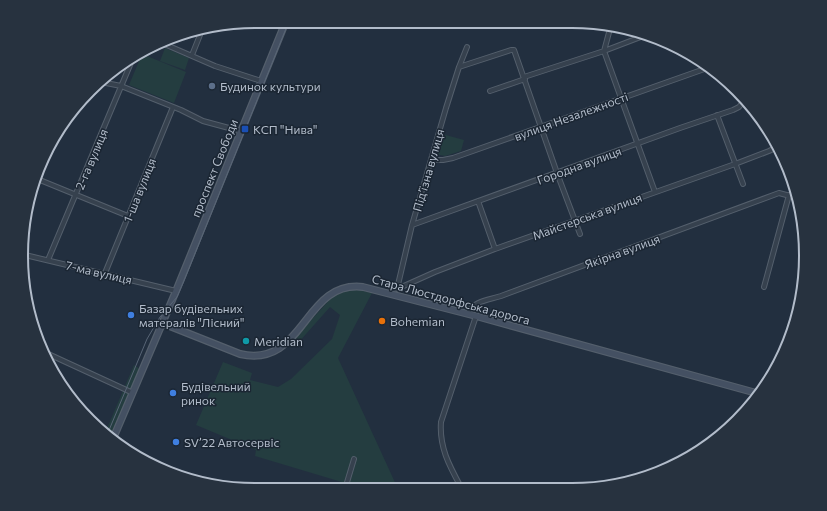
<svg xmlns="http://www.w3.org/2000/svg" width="827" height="511" font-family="Commissioner,sans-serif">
<rect width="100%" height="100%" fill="#222f3f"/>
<path fill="#243d40" d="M165 48 189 58 185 70 160 61Z
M142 54 186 72 174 103 129 85Z
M442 134 464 140 461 151 445 156 435 154Z
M357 289 372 293 338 358 398 489H365L255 456 256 450 196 425 223 362 252 373 250 380 278 387 291 379 332 339 340 315 330 307 298 343 294 339 334 295 343 290Z
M134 365 140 369 111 440 105 433Z"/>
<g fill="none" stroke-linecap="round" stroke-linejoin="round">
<g stroke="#545f6c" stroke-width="6">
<path id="street" d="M611 25 604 51 655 192
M535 26 544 23
M162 43 215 66 261 81
M192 55 202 30
M459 67 511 50H514L557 173 580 234
M524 77 604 51 646 35
M101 82 121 86 181 110 203 121 240 131
M490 91 525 79
M717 115 743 184
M432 160H443L453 158 710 67
M35 178 128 216
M478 201 495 249
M412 225 680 128 733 110 739 107 743 102
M21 254 176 291
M48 260 133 58
M105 273 173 107
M764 287 789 195
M397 289 435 272 495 249 735 164 769 151 777 147
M397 289 412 225 446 108 459 67 467 47
M468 313C473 301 489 300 501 296L779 193 794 197
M44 352 133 393
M105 433 114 437
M345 489 354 459
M462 489C450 467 439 448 441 422L476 316"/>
</g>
<g stroke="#545f6c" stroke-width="8">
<path id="secondary" d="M162 323 240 354C305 369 303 280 363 287L476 316 760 394
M112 441 176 291 286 21"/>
</g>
<use href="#street" stroke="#36414e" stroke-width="4"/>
<use href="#secondary" stroke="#445062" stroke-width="5.5"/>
<path stroke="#586576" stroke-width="1" d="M107 435 147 339 160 317 177 297 184 281 289 21"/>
</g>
<circle fill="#5c6f8a" stroke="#1b2633" stroke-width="1.5" cx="212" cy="86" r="4"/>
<rect fill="#1a4fb4" stroke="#1b2633" stroke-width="1.5" x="241" y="125" width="8" height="8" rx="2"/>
<g fill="#3f7fe0" stroke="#1b2633" stroke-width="1.5">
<circle cx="131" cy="315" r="4"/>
<circle cx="173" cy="393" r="4"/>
<circle cx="176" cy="442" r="4"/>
</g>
<circle fill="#e8710a" stroke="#1b2633" stroke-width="1.5" cx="382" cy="321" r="4"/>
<circle fill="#0f9aa8" stroke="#1b2633" stroke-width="1.5" cx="246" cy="341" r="4"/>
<g text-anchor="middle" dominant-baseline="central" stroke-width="3" stroke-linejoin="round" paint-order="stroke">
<g font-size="12" fill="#b2bcca" stroke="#1b2633" text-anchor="start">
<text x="220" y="86">Будинок культури</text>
<text x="253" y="129">КСП "Нива"</text>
<text x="139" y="308">Базар будівельних<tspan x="139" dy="14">матералів "Лісний"</tspan></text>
<text x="390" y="321">Bohemian</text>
<text x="254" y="341">Meridian</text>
<text x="181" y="386">Будівельний<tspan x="181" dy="14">ринок</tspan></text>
<text x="184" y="442">SV’22 Автосервіс</text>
</g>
<g font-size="12" fill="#b2bcca" stroke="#1b2633">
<text transform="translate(571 116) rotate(-20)">вулиця Незалежності</text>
<text transform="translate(91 159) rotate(-67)">2-га вулиця</text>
<text transform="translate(579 165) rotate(-20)">Городна вулиця</text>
<text transform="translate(214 168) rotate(-68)">проспект Свободи</text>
<text transform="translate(428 170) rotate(-74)">Підʼїзна вулиця</text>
<text transform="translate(139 190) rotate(-68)">1-ша вулиця</text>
<text transform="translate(587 216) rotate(-20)">Майстерська вулиця</text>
<text transform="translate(622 251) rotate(-20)">Якірна вулиця</text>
<text transform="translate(99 272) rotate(13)">7-ма вулиця</text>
<text transform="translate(451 299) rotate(15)">Стара Люстдорфська дорога</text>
</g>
</g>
<path d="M0 0H827V511H0ZM255 28H572A227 227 0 0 1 799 255V256A227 227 0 0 1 572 483H255A227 227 0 0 1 28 256V255A227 227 0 0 1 255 28Z" fill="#27323f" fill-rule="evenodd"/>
<path fill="none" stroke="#b2bcca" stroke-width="2" d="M255 28H572A227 227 0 0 1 799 255V256A227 227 0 0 1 572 483H255A227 227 0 0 1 28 256V255A227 227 0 0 1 255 28Z"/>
</svg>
